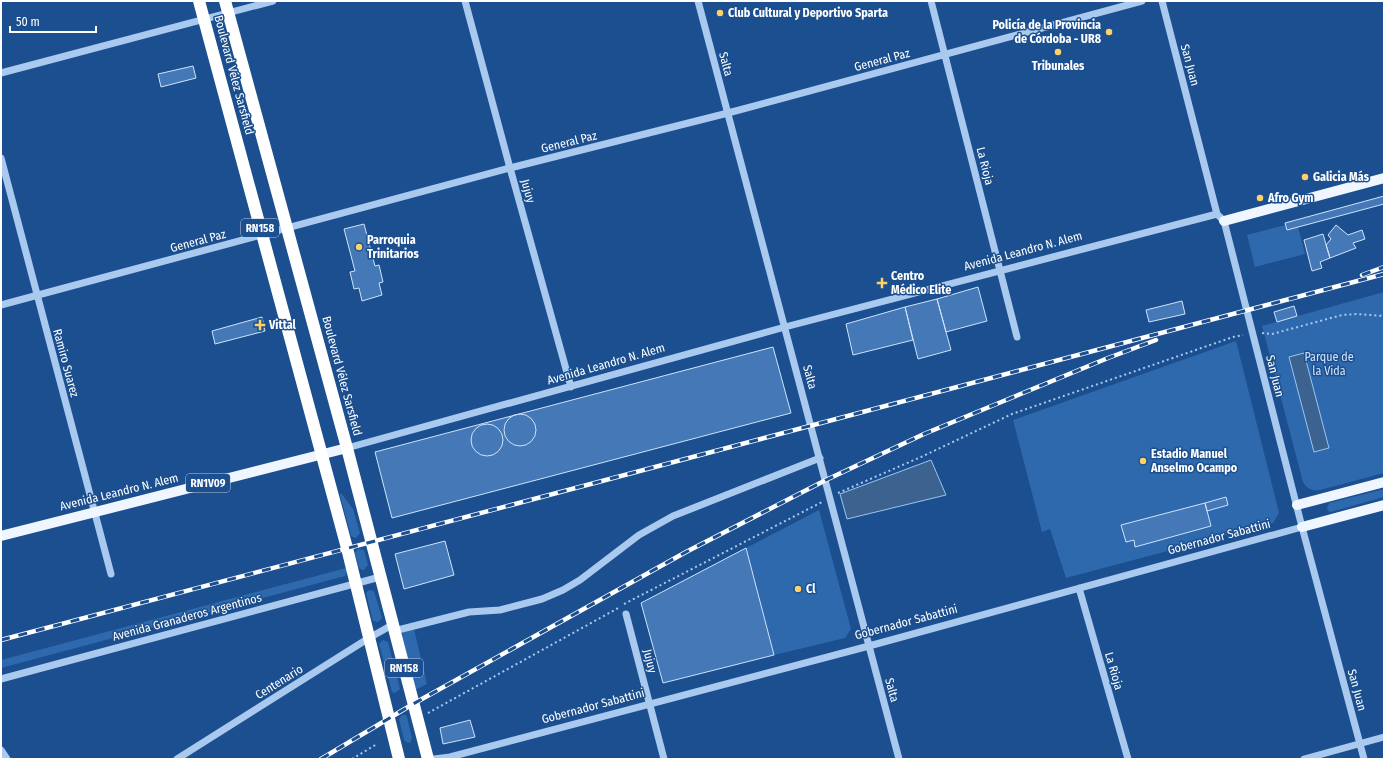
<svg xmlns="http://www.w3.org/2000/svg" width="1385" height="760" font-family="'Fira Sans Condensed',sans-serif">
<rect width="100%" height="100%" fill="#1b4f8f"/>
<path fill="#2e69ad" d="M1285 225 1287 230 1298 227 1305 254 1255 267 1247 235Z
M1384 292V473L1320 490C1312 491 1307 489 1303 482L1262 326Z
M1236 341 1279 513 1273 523 1066 578 1050 529 1042 532 1013 420Z
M1384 489V497L1331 512 1328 511 1327 509 1329 503Z
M341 493 353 509 360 533 356 538 351 536 340 495Z
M819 510 851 629 845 638 774 655 746 548Z
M358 549 364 550 368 565 364 570H362L359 568 355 553Z
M346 568 347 572 345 576 1 668V660Z
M369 590 374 591 382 618 378 622 373 621 366 593Z
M414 629 427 684 415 690 402 635 403 632Z
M383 640 388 642 400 689 395 693 392 692 379 644Z
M402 715H406L407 717 412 738 410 743 406 742 404 740 399 719Z"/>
<path fill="#3c6290" stroke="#9cc4f0" d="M1304 353 1329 448 1314 452 1289 357Z
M931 460 946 495 847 519 840 494Z"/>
<path fill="#4478b7" stroke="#cfe3fa" d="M193 66 196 78 161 87 158 74Z
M1384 196V204L1287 230 1285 223Z
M364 224 375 266 379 265 383 282 379 283 382 295 362 301 359 288 354 289 350 272 355 271 344 229Z
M1336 225 1348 235 1362 230 1365 239 1353 243 1356 248 1330 258 1326 245 1331 239 1328 235Z
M1323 234 1330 258 1320 262 1322 268 1312 271 1304 240Z
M978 287 987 321 946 332 937 299Z
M937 299 951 350 918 359 905 307Z
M1182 301 1185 314 1149 322 1146 310Z
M1294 306 1297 316 1277 322 1274 312Z
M905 307 913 340 853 355 846 324Z
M262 317 265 331 215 344 212 331Z
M773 347 791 413 392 518 375 452Z
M504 430a16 16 0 1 1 32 0a16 16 0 1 1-32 0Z
M471 440a16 16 0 1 1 32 0a16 16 0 1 1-32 0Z
M1226 497 1228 505 1207 511 1205 503Z
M1205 503 1211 526 1135 547 1134 540 1126 542 1121 525Z
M445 541 454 575 404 589 395 554Z
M746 548 774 655 663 683 641 603Z
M470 720 475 737 443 744 440 728Z"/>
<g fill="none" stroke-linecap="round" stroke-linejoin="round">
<path stroke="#a9c9ee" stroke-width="2" stroke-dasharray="2 3" stroke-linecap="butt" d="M1262 333 1272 334 1342 315 1357 314 1384 316
M838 493 921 457 1012 414 1233 337 1243 335
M624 604 822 502
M428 713 620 607
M352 759 377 744"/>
<path stroke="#a9c9ee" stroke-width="7" d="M465 1 510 168 571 387
M698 1 899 759
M931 1 1017 337
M1162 1 1217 214 1224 221 1302 527 1364 759
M1 73 273 1
M1 158 111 574
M1 305 510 168 728 113 1142 1
M347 448 785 327 1217 214
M1079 588 1128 759
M626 614 664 759
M394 631 469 612 500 610 542 599 563 590 580 580 639 535 673 516 820 458
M1 679 380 577
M1 750 7 759
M177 759 369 638 392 625
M434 759 450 757 869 646 1302 527
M1304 759 1384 737"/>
<path stroke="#f0f6ff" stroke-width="10" d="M1224 221 1384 178
M1297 505 1384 482
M1302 527 1384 505
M1 536 347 448"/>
<path stroke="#fff" stroke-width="12" d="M199 1 347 548 399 759
M225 1 347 448 428 759"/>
<g stroke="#fff" stroke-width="4.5">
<path id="rail" d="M1362 275 1384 267
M1 640 1384 274
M321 759 413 704 686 552 826 480 924 434 994 405 1108 358 1156 340"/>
</g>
<use href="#rail" stroke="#1b4f8f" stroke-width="3" stroke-dasharray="9" stroke-linecap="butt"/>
</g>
<g fill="#ffd166" stroke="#1b4f8f" stroke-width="1.5">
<circle cx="720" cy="13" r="4"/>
<circle cx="1109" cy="32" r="4"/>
<circle cx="1058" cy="52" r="4"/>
<circle cx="1305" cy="177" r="4"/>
<circle cx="1260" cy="198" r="4"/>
<circle cx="359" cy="247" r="4"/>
<path d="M880 277h4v4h4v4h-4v4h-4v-4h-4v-4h4z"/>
<path d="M258 319h4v4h4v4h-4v4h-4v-4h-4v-4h4z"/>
<circle cx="1143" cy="461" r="4"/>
<circle cx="798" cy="589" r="4"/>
</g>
<g text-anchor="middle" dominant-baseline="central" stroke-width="3" stroke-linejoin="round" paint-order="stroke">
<g fill="#1b4f8f" stroke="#bbcadd" stroke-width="1">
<rect x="241" y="219" width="38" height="18" rx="3"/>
<rect x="186" y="474" width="44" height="18" rx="3"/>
<rect x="385" y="659" width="38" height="18" rx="3"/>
</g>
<g font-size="11" font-weight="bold" fill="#fff">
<text x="260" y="228">RN158</text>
<text x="208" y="483">RN1V09</text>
<text x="404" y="668">RN158</text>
</g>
<g font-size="12" font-weight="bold" fill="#fff" stroke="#1b4f8f" text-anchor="start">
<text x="728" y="13">Club Cultural y Deportivo Sparta</text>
<text x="1101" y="25" text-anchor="end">Policía de la Provincia<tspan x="1101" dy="14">de Córdoba - UR8</tspan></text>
<text x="1058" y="66" text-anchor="middle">Tribunales</text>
<text x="1313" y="177">Galicia Más</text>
<text x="1268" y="198">Afro Gym</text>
<text x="367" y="240">Parroquia<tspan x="367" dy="14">Trinitarios</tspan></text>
<text x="891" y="276">Centro<tspan x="891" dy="14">Médico Elite</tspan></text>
<text x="269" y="325">Vittal</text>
<text x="1151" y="454">Estadio Manuel<tspan x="1151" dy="14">Anselmo Ocampo</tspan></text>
<text x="806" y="589">Cl</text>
</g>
<g font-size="12" fill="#fff" stroke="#1b4f8f">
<text transform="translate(882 60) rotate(-15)">General Paz</text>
<text transform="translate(726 64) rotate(75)">Salta</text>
<text transform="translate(1190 65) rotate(75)">San Juan</text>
<text transform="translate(234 75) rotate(75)">Boulevard Vélez Sarsfield</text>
<text transform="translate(569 142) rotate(-14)">General Paz</text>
<text transform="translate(985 166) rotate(76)">La Rioja</text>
<text transform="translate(528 191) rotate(74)">Jujuy</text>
<text transform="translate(198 241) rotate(-15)">General Paz</text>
<text transform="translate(1023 251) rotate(-15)">Avenida Leandro N. Alem</text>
<text transform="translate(66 363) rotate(75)">Ramiro Suarez</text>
<text transform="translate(606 364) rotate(-16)">Avenida Leandro N. Alem</text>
<text transform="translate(342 376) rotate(75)">Boulevard Vélez Sarsfield</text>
<text transform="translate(1275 376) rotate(76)">San Juan</text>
<text transform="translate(810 377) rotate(75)">Salta</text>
<text transform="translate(119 492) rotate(-14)">Avenida Leandro N. Alem</text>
<text transform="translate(1219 537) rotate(-15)">Gobernador Sabattini</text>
<text transform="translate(187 617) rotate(-15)">Avenida Granaderos Argentinos</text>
<text transform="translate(906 622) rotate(-15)">Gobernador Sabattini</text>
<text transform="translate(650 661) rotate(76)">Jujuy</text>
<text transform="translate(1114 671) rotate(74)">La Rioja</text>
<text transform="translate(279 682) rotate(-32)">Centenario</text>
<text transform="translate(892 690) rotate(75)">Salta</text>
<text transform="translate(1357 690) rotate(75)">San Juan</text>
<text transform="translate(593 706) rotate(-15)">Gobernador Sabattini</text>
</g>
<g font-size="12" fill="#cfe3fa" stroke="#1b4f8f">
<text x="1329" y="357">Parque de<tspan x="1329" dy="14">la Vida</tspan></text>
</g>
</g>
<rect width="1385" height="760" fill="none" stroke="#ffffff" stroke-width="4"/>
<path d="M10 26v6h86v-6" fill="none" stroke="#ffffff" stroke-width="2"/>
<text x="16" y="26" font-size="12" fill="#ffffff" stroke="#1b4f8f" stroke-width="3" paint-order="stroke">50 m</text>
</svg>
